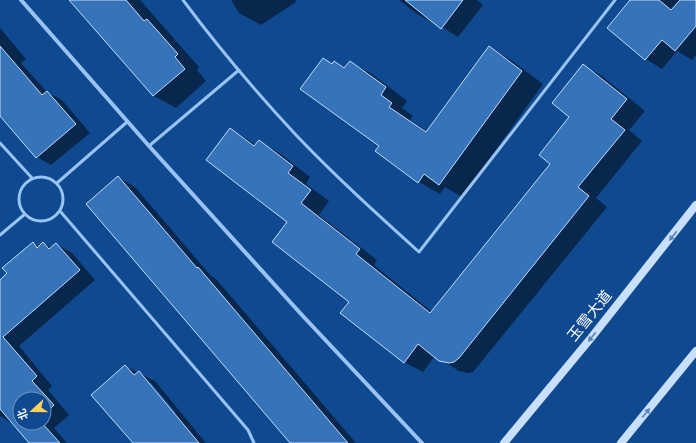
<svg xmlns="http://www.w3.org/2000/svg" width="696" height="443" font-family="'Sofia Sans Condensed','Noto Sans SC',sans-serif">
<rect width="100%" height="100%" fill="#0f4990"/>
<path fill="#0007" fill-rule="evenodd" d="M71 0H140L199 67 197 70 206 81 176 108 154 96Z
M231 0H295L296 2 261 25 239 13Z
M399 0H477L483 5 458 37 434 22 433 23 417 14Z
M632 0H696V55L692 60 677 51 662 69 646 59 609 28Z
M0 28 26 59 21 63 47 92 62 100 90 133 51 165 37 157 0 113Z
M489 47 511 60 543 84 462 197 445 187 440 194 419 182 380 146 333 65 334 62 345 68 350 62 372 74 407 101 402 108 413 116 410 120 428 132Z
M584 66 602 76 645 111 629 130 642 141 596 198 607 207 473 372 468 373 459 371 435 356 423 372 404 362 350 301 288 221 231 129 256 145 259 142 278 152 310 177 306 184 329 201 319 215 377 260 374 265 432 312 551 164 570 117Z
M118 177 135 187 211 276 216 279 356 443H291Z
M43 243 52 248 56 244 72 253 95 280 19 346 52 386 48 390 69 415 54 428 67 443H28L29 442 12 423 0 416V311L33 244 39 247ZM20 399H44V423H20Z
M125 366 155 381 206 443H135ZM148 383H151L176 413 174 414Z"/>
<path fill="#3773b9" stroke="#c0ddfe" d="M69 0H126L144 21 147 19 178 54 175 57 185 69 153 96Z
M405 0H463L441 29Z
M630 0H659L671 10 680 0H696V26L675 51 662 40 645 60 607 28Z
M0 46 42 95 47 91 76 124 36 158 0 116Z
M489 46 522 71 439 185 424 174 418 183 375 151 379 146 300 89 323 58 332 64 334 61 344 68 350 61 386 87 381 95 392 103 389 107 426 132Z
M583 64 627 99 611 119 625 130 578 187 589 196 459 358 454 362 449 363 439 361 418 344 404 363 340 313 349 302 272 242 287 222 206 160 230 128 254 146 259 140 293 166 288 173 311 190 301 203 360 249 356 254 430 313 550 164 539 155 569 117 552 103Z
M118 176 197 268 198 267 348 443H290L86 204Z
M33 242 37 248 43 242 49 249 56 243 80 270 3 337 37 376 32 381 54 405 44 414V399H20V423H42L60 443H29L0 409V280L7 273 2 268Z
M125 365 134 375 139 371 199 443H133L91 395Z"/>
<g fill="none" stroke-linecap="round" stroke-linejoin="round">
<path stroke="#98c3f4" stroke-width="3" d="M183 0C218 47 256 92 296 135 335 176 377 214 419 252L615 0
M0 143 32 178
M149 146 239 70
M19 199a22 22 0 1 1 44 0a22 22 0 1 1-44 0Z
M57 183 127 122
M60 211 248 430 254 443
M0 235 25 214"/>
<path stroke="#98c3f4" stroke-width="4" d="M21 0 149 146 301 314 422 443"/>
<path stroke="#c8dffd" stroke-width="8" d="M504 443 591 338 696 205
M621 443 696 351"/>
</g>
<defs><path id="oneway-solid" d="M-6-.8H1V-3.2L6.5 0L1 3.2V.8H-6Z"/></defs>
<g fill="#5985bc">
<use href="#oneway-solid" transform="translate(673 236) rotate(129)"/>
<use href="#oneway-solid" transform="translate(592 337) rotate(129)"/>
<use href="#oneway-solid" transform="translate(646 413) rotate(-50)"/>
</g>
<g text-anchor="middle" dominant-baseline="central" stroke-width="4" stroke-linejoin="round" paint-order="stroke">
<g font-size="15" fill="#fff" stroke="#0f4990">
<text transform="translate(590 316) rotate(-51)">玉雪大道</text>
</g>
</g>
<g transform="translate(32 411) rotate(249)"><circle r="19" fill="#0f4990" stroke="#6f92bc"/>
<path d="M0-3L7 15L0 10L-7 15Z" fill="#ffce5b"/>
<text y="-6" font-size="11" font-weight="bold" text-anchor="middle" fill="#ffffff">北</text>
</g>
</svg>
